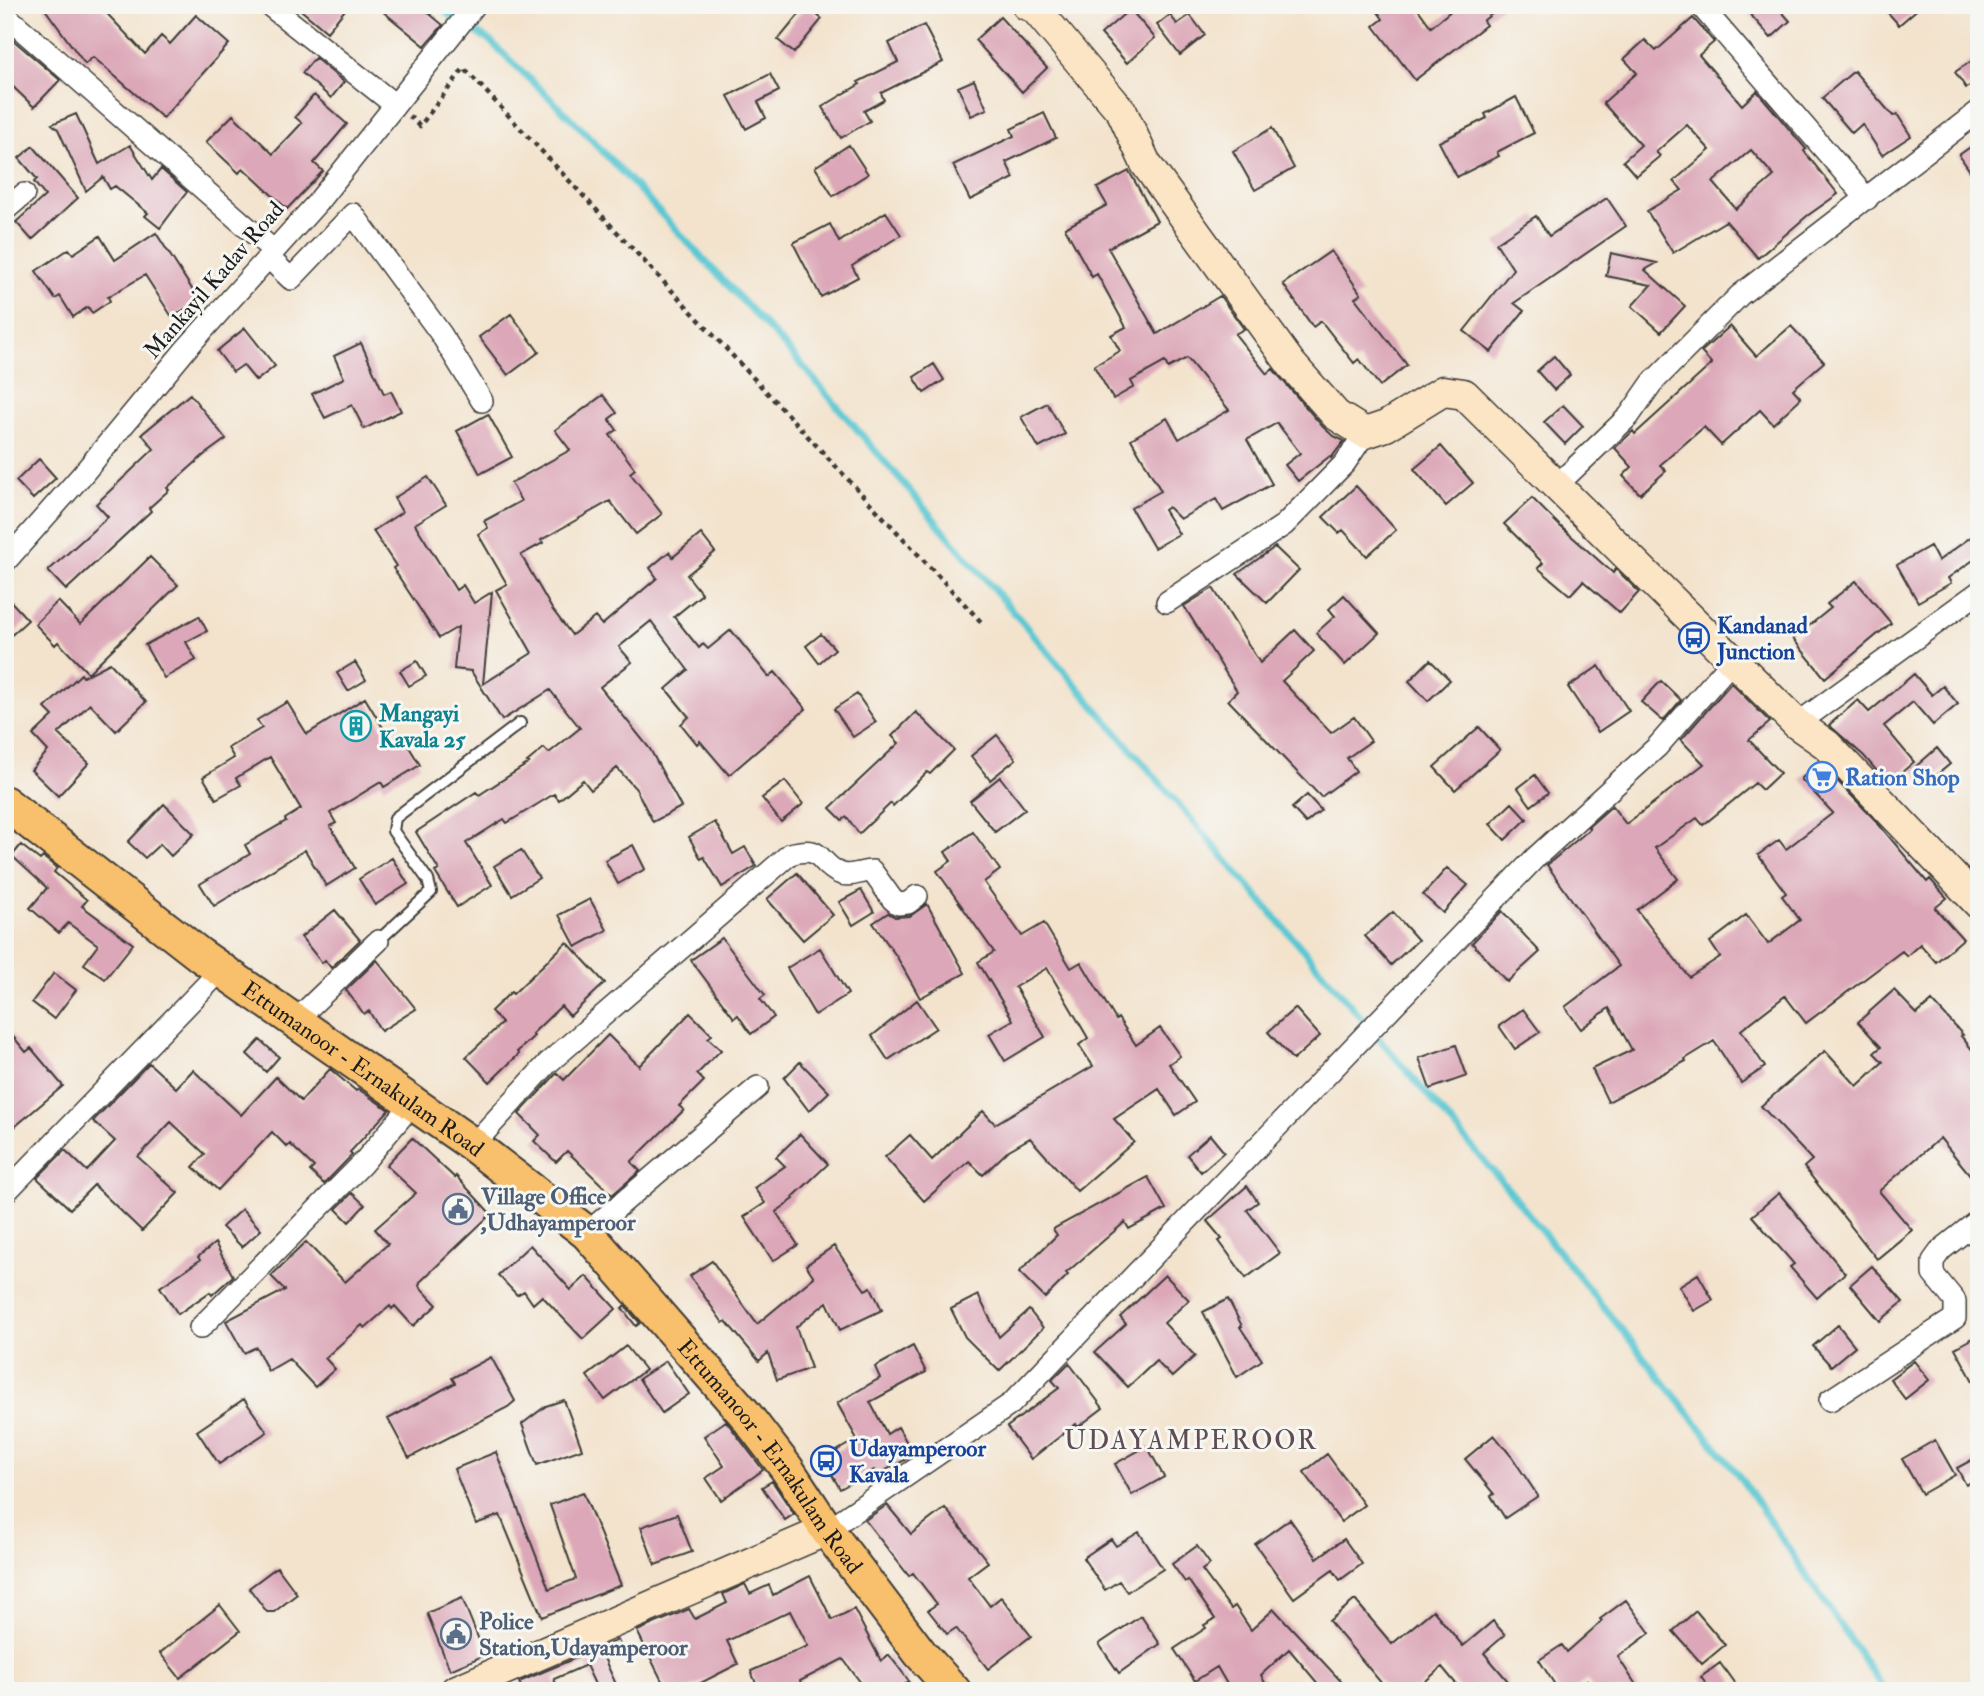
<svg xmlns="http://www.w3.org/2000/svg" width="1984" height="1696" font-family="'IM FELL Double Pica',serif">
<rect width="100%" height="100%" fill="#f6f6f2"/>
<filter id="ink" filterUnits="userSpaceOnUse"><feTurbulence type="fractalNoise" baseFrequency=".0143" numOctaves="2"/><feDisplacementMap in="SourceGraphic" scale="14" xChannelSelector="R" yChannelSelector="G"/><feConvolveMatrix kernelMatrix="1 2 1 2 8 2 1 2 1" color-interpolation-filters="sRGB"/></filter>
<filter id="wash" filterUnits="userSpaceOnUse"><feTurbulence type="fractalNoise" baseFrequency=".00686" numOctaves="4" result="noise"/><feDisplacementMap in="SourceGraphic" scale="28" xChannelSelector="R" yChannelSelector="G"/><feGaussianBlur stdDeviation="1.57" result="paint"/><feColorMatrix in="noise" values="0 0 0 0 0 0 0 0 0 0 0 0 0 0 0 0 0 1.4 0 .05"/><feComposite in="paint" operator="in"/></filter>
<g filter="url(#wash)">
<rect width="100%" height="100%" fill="#f3e3cd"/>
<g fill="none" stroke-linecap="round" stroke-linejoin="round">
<path stroke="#5ac7d2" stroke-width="7" d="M441 5 449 15 490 41 578 125 795 357 1509 1190 1737 1473 1885 1691"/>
</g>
<g id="blocks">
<path fill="#dca7b8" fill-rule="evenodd" d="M42 5H99L145 54 161 36 170 44 196 15 229 44 163 118 93 57 85 64Z
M295 5H349L327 32Z
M375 5H419L443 25 425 46Z
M1373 5H1415L1431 27 1458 5H1503L1483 21 1486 25 1415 80 1374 26 1383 19Z
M1742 5H1776L1790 21 1771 38Z
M1881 5H1922L1899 25Z
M806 6 822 19 794 53 778 40Z
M1130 9 1155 38 1127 63 1101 34Z
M1170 15 1177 24 1190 15 1205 35 1180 55 1157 25Z
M1000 17 1047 68 1022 92 975 40Z
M1693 18 1714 42 1699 55 1742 105 1757 91 1806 149 1804 151 1838 194 1807 216 1758 258 1726 221 1673 253 1647 211 1682 190 1674 181 1710 150 1687 125 1656 152 1660 156 1636 176 1623 161 1641 145 1603 103 1637 73 1624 59 1645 40 1656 51ZM1751 150 1774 176 1736 209 1713 182Z
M924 25 943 62 881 93 884 100 864 111 870 121 841 138 822 107 860 84 858 82 898 62 889 43Z
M5 33 60 80 34 107 5 79Z
M1979 56V80L1966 88 1955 72Z
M315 58 344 82 331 98 302 73Z
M1854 71 1893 116 1897 114 1911 136 1882 155 1862 124 1852 133 1822 98Z
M770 74 779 91 758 102 766 118 746 129 728 96Z
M974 80 987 109 971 116 958 87Z
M314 95 347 124 314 163 323 171 287 209 243 168 239 173 206 142 233 115 273 154 302 123 295 117Z
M1516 97 1534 133 1497 152 1499 156 1457 177 1439 142 1487 118 1485 114Z
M1044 113 1056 138 1006 162 1014 178 970 200 953 165 1014 136 1011 129Z
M76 114 99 164 130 145 152 180 161 169 187 192 160 228 145 216 148 213 115 186 110 189 103 177 86 191 58 129 52 124Z
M1272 128 1294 168 1255 190 1233 151Z
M1979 141V184L1959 155Z
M849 145 868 174 833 196 815 167Z
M33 146 78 198 32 240 16 222 45 196 34 182 37 179 19 158Z
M1129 171 1157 221 1108 248 1157 334 1220 296 1244 329 1235 334 1267 374 1273 369 1323 427 1332 435 1344 441 1331 458 1330 456 1298 481 1285 465 1300 453 1277 423 1247 440 1272 484 1223 511 1216 499 1180 519 1168 507 1164 510 1179 534 1154 548 1131 508 1161 491 1131 439 1167 418 1179 439 1229 410 1187 358 1168 368 1165 362 1131 381 1134 387 1113 399 1094 366 1120 351 1111 335 1126 327 1097 274 1092 277 1065 228 1107 205 1097 188Z
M1607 198 1626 226 1514 303 1524 311 1491 352 1464 331 1513 269 1496 243 1536 216 1549 236Z
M886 212 901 235 852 266 858 277 821 297 793 243 830 224 839 242Z
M156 233 199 300 172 317 145 275 108 297 110 301 92 313 88 307 73 317 60 296 55 299 36 271 69 249 73 254 100 236 115 260Z
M1331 251 1361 294 1355 298 1407 365 1380 386 1359 359 1354 363 1321 321 1313 327 1283 284Z
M1611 253 1657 263 1645 270 1685 306 1661 332 1632 306 1651 285 1606 276Z
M511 314 539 352 508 375 479 337Z
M1730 326 1756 356 1791 326 1824 362 1793 389 1801 398 1773 424 1760 410 1721 445 1704 427 1660 465 1666 471 1640 494 1623 476 1632 467 1615 448 1633 431 1635 434 1712 364 1701 352Z
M245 328 275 366 256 381 243 365 233 372 217 351Z
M361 343 384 394 391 391 401 411 364 429 352 405 325 418 312 394 344 378 334 356Z
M1554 356 1570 375 1554 390 1537 371Z
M934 364 944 380 924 393 914 377Z
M190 394 226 439 204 455 167 488 169 490 149 508 151 511 66 590 48 571 108 517 96 504 154 449 142 434Z
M603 395 617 413 609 419 617 430 610 435 635 469 630 473 662 514 636 534 610 501 541 540 543 543 521 555 552 609 572 635 595 617 602 625 657 578 650 568 669 552 673 557 701 534 715 552 687 575 702 594 674 617 699 648 703 644 708 649 731 630 769 677 775 672 806 709 729 775 700 741 697 744 681 724 689 717 666 689 688 670 651 621 619 647 632 662 600 687 650 749 681 807 653 822 636 789 617 768 591 790 583 780 559 800 554 794 507 823 504 819 466 843 492 885 457 907 435 872 439 870 416 832 476 792 479 795 529 763 527 762 544 748 549 753 580 728 550 690 502 720 471 671 454 669 458 627 439 638 393 568 396 566 373 531 402 512 394 498 428 477 446 505 415 524 456 590 463 585 474 603 492 592 483 684 532 653 496 590 507 584 478 534 488 528 484 521 521 501 511 483 570 450 555 430Z
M1047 403 1065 434 1039 448 1021 417Z
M1563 405 1583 426 1565 444 1544 422Z
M488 414 512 457 480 474 457 431Z
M1441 446 1473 483 1446 506 1414 469Z
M39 459 56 478 33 499 16 481Z
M1356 486 1396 530 1367 556 1343 530 1339 533 1323 517Z
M1532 498 1560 526 1613 573 1616 569 1639 592 1620 613 1583 581 1570 595 1538 568 1543 563 1504 524Z
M1979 531V556L1948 578 1951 583 1918 602 1897 565 1930 546 1938 561Z
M1275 547 1299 570 1267 603 1237 574Z
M150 557 178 585 88 673 58 642 55 645 35 624 58 601 80 624 83 622Z
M1856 581 1891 623 1825 678 1793 639 1831 608 1827 604Z
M1213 588 1260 663 1295 630 1314 651 1282 681 1331 733 1354 717 1371 741 1347 758 1356 771 1321 797 1228 700 1237 691 1184 606Z
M5 595 28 620 5 641Z
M1344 595 1379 633 1345 665 1316 633 1335 616 1329 609Z
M199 616 207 631 186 642 196 660 164 678 145 645Z
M821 634 835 649 819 663 806 646Z
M1430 660 1450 680 1428 701 1409 681Z
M417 661 426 676 409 686 400 671Z
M355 662 366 680 348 691 337 673Z
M110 663 146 702 116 731 90 704 58 734 89 763 58 796 31 770 48 751 33 735 53 716 45 708 81 674 83 677Z
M1599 666 1629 711 1598 732 1568 687Z
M1914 674 1932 695 1943 686 1958 704 1933 725 1913 702 1884 726 1914 762 1888 784 1864 756 1829 725 1858 700 1869 712Z
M1661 681 1681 700 1663 721 1641 702Z
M1731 683 1770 722 1749 740 1780 773 1762 790 1755 783 1703 825 1697 818 1655 848 1678 879 1637 910 1689 977 1720 957 1710 942 1746 915 1768 944 1800 920 1782 896 1786 893 1758 855 1779 840 1786 849 1833 813 1801 779 1819 762 1875 820 1927 882 1930 879 1947 898 1935 908 1963 939 1936 962 1920 944 1907 956 1902 951 1806 1023 1785 996 1741 1030 1765 1067 1741 1083 1714 1041 1685 1059 1686 1061 1608 1102 1592 1069 1632 1050 1609 1008 1581 1029 1565 1007 1619 966 1547 865 1590 829 1588 827 1612 806 1626 824 1704 764 1681 740Z
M857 694 876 722 853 737 834 709Z
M365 698 391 741 401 734 420 765 384 787 381 782 330 813 336 823 330 826 355 868 326 886 305 850 214 906 200 884 250 854 245 845 286 821 285 819 301 809 270 757 236 778 241 785 216 799 203 777 234 758 228 748 262 728 257 720 287 702 307 734Z
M916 712 954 750 930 774 927 772 893 806 891 803 859 834 847 817 842 820 830 808 899 743 892 736Z
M1479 727 1500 750 1455 790 1434 767Z
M997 735 1016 759 990 780 971 756Z
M1937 748 1950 764 1926 784 1913 769Z
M1535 775 1548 793 1531 806 1518 788Z
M1000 777 1025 809 995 832 970 801Z
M785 781 803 804 781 822 762 798Z
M1307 795 1321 810 1306 823 1292 808Z
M1512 803 1527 819 1505 840 1490 824Z
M164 804 194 834 171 856 160 844 145 858 128 842Z
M715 822 733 854 745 847 756 866 722 887 704 857 701 859 689 837Z
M973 832 1000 870 984 882 1022 936 1044 923 1071 968 1081 962 1116 1020 1118 1018 1136 1045 1160 1028 1180 1056 1169 1064 1195 1102 1176 1115 1159 1089 1114 1119 1134 1142 1077 1191 1030 1138 1009 1150 983 1175 969 1161 924 1201 885 1157 910 1135 932 1160 983 1111 995 1124 1093 1066 1079 1045 1088 1038 1047 968 1015 987 1045 1037 1005 1061 989 1034 1013 1020 978 962 994 952 937 871 951 861 945 852Z
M21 845 40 860 43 857 57 868 54 872 87 900 82 906 133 944 105 979 84 964 98 945 68 923 59 933 30 908 47 888 12 856Z
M633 845 645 869 618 884 605 860Z
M521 850 539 878 512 895 494 866Z
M392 858 408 884 375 905 359 879Z
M1447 868 1468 885 1443 913 1423 895Z
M797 873 833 915 803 940 767 899Z
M861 890 874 912 853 925 839 902Z
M590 899 607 930 576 947 559 915Z
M927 904 965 973 920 998 897 957 873 923 888 913 895 917 910 916Z
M335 910 360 940 331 968 325 960 322 963 301 937Z
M1502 911 1540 952 1507 982 1472 943Z
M1393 912 1418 940 1391 965 1365 936Z
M722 938 765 995 760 999 774 1017 751 1034 738 1015 734 1018 691 960Z
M567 942 605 983 570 1016 561 1006 532 1034 534 1036 517 1052 519 1054 490 1082 466 1057 502 1023 491 1011 511 992 513 994Z
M820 948 848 994 815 1015 787 968Z
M377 960 416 1009 381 1031 369 1011 364 1014 346 990Z
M54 973 76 990 54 1019 32 1002Z
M1894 990 1917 1014 1932 1001 1963 1035 1961 1036 1979 1058V1186L1940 1138 1879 1191 1912 1230 1877 1259 1804 1167 1812 1160 1761 1106 1825 1051 1857 1086 1883 1062 1874 1053 1881 1047 1858 1022Z
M917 1000 936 1028 888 1060 872 1036Z
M1295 1008 1320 1036 1293 1060 1268 1032Z
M1523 1009 1540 1032 1515 1049 1499 1026Z
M690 1013 712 1035 708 1038 721 1050 697 1074 704 1081 679 1106 684 1110 631 1162 640 1171 612 1195 567 1151 556 1162 534 1141 540 1135 519 1114 557 1073 564 1080 608 1035 639 1066Z
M5 1027 26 1052 31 1048 63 1086 5 1135Z
M260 1040 279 1057 266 1072 247 1054Z
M1456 1045 1467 1076 1430 1089 1419 1058Z
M800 1062 829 1092 809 1111 784 1078Z
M149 1063 176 1088 193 1070 241 1115 276 1077 301 1101 330 1069 356 1091 358 1089 389 1110 350 1152 352 1155 324 1184 310 1171 314 1167 290 1144 287 1147 272 1132 218 1190 193 1167 205 1154 171 1122 138 1157 178 1193 142 1231 94 1185 70 1209 37 1178 65 1150 87 1171 115 1141 93 1121Z
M800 1134 828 1164 793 1197 794 1199 776 1212 798 1245 773 1261 744 1217 765 1203 754 1188 785 1166 776 1157Z
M1210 1135 1224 1152 1201 1172 1187 1155Z
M412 1138 455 1178 456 1176 491 1214 420 1282 419 1286 437 1305 413 1326 395 1306 392 1309 390 1306 365 1328 362 1325 325 1358 335 1369 315 1387 289 1359 268 1371 256 1347 244 1353 226 1321 285 1290 271 1276 306 1242 345 1282 388 1244 375 1229 416 1193 386 1165Z
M1148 1177 1166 1209 1129 1229 1125 1222 1066 1273 1068 1275 1045 1298 1019 1272 1057 1235 1053 1229Z
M1247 1186 1258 1202 1247 1210 1280 1253 1246 1278 1219 1241 1222 1239 1207 1221Z
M352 1193 365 1205 349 1222 336 1209Z
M1779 1193 1845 1273 1817 1298 1790 1267 1794 1264 1752 1216Z
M242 1209 261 1230 242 1247 222 1227Z
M215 1243 233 1276 212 1295 210 1292 178 1314 160 1287 200 1260 198 1257Z
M530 1245 571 1290 586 1276 616 1309 583 1339 542 1296 533 1304 524 1291 517 1295 498 1275Z
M834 1246 865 1290 871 1287 882 1310 840 1330 827 1302 796 1327 811 1368 777 1380 768 1353 759 1361 726 1321 723 1323 690 1276 712 1261 757 1324 814 1277 806 1265Z
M1872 1266 1903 1302 1880 1321 1850 1285Z
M1698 1274 1713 1300 1694 1311 1679 1286Z
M1165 1275 1189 1300 1164 1323 1195 1356 1172 1377 1156 1361 1128 1387 1095 1352 1126 1324 1120 1317Z
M978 1295 999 1337 1029 1310 1043 1328 999 1371 965 1337 951 1309Z
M1228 1299 1242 1326 1240 1327 1262 1360 1237 1377 1203 1312Z
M625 1306 640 1323 636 1326 622 1308Z
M1838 1325 1855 1346 1831 1366 1813 1346Z
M1979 1335V1392L1955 1348Z
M626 1346 645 1370 605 1400 587 1376Z
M913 1346 926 1372 870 1402 887 1434 898 1427 914 1455 877 1475 874 1470 840 1489 823 1459 857 1439 837 1403 880 1378 875 1367Z
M491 1357 515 1401 508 1407 409 1458 388 1419 455 1383 452 1378Z
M666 1361 689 1394 662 1413 639 1379Z
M1914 1361 1929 1380 1905 1399 1890 1379Z
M1069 1363 1103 1408 1078 1427 1076 1424 1031 1459 1007 1427 1059 1388 1052 1380Z
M244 1399 267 1432 219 1464 197 1431Z
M564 1400 582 1449 537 1465 522 1424 546 1406Z
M726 1421 763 1470 721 1500 706 1478 724 1466 704 1436Z
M1494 1435 1512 1457 1538 1496 1505 1518 1491 1496 1494 1494 1465 1459Z
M1935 1440 1955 1475 1922 1494 1902 1459Z
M1147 1446 1164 1477 1132 1495 1115 1464Z
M496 1452 549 1589 576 1579 550 1505 583 1492 621 1585 542 1617 500 1515 476 1524 454 1469Z
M1327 1454 1364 1505 1341 1522 1304 1472Z
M1979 1456V1478L1966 1485 1957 1468Z
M772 1481 794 1514 785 1520 762 1487Z
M887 1505 911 1534 945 1508 988 1562 968 1577 990 1606 1001 1597 1031 1636 988 1669 956 1628 947 1634 928 1610 937 1604 913 1573 909 1576 865 1520Z
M677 1514 692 1552 655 1565 641 1527Z
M1290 1519 1317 1558 1344 1539 1362 1564 1340 1580 1333 1570 1294 1598 1255 1544Z
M1139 1532 1163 1569 1127 1592 1119 1581 1105 1590 1083 1558 1111 1539 1116 1546Z
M1197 1546 1210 1564 1202 1570 1231 1609 1235 1606 1251 1630 1274 1609 1350 1691H1324L1289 1649 1261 1675 1269 1691H1231L1217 1667 1195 1681 1174 1649 1206 1628 1204 1625 1215 1619 1188 1580 1185 1582 1172 1564Z
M277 1567 297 1594 274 1612H267L249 1588Z
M810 1576 832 1620 854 1609 881 1661 889 1655 909 1681 896 1691H867L843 1659 800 1681 801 1684 786 1691H759L751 1671 808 1646 790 1611 727 1641 738 1664 685 1691H667L637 1631 689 1609 695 1619 727 1603 723 1594 745 1584 750 1594 769 1585 773 1595Z
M462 1598 485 1655 450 1670 427 1613Z
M1355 1600 1392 1644 1433 1610 1463 1646 1493 1621 1505 1635 1484 1653 1508 1681 1496 1691H1462L1442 1667 1414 1691H1388L1329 1621Z
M1626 1600 1650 1633 1618 1657 1640 1691H1594L1587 1680 1571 1691H1559L1539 1660 1562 1645 1567 1652 1602 1621 1600 1619Z
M220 1605 240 1631 180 1678 160 1653Z
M1696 1611 1725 1645 1702 1664 1673 1631Z
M1141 1616 1160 1644 1119 1673 1099 1644Z
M618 1640 622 1650 604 1658 619 1691H598L586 1665 554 1679 559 1691H523L519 1682Z
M1720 1663 1740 1691H1711L1701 1677Z"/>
</g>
</g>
<g filter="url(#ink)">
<use href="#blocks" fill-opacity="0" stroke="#3c3a37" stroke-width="2"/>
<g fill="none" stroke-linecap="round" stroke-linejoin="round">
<g stroke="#3c3a37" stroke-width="14">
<path id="lane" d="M378 941 431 892 428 880 393 831 395 818 520 723"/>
</g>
<g stroke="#3c3a37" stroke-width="24">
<path id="street" d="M269 5 395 105
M1700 5 1867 199
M5 15 274 251
M5 210 24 194
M268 257 291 279 353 214 441 334 482 401
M1556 486 1629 416 1652 383 1740 295 1979 111
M5 562 82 475 186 349 317 203 475 5
M1167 602 1284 525 1345 463 1365 433
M1797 724 1979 592
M295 1021 378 941
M473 1145 547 1064 790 854C825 845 815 861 839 873 849 878 861 871 872 871L892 899 898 904 908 903 917 896
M5 1193 221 970
M587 1233 758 1087
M200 1328 362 1164 413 1103
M1830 1400 1955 1318V1301L1933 1274V1261L1941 1250 1979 1220
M827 1530 1011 1404 1535 858 1657 747 1733 660"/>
</g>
<g stroke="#3c3a37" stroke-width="33">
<path id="secondary" d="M1027 5 1034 7 1122 112 1146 164 1291 364 1336 415 1365 433 1386 426 1443 391 1464 394 1797 724 1827 745 1979 904
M455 1691 827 1530"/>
</g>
<g stroke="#3c3a37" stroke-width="37">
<g id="primary">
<path id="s1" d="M5 803 200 955 473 1145 587 1233 744 1413 787 1469 827 1530 920 1653 954 1691"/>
</g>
</g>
<path stroke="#3c3a37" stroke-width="4.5" stroke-dasharray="5 5" stroke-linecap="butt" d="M409 116 420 126 464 68 984 625"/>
<use href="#lane" stroke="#fff" stroke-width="10"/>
<use href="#street" stroke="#fff" stroke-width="21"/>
<use href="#secondary" stroke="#fce5c4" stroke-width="30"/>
<use href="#primary" stroke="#f8bf6c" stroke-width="33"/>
</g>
</g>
<defs>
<g id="bus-ring" transform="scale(1.575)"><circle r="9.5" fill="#f6f6f2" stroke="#1a4fb4" stroke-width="1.5"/><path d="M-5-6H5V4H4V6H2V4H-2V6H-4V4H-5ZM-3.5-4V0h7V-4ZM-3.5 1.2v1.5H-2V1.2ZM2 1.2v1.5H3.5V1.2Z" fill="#1a4fb4"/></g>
<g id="building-ring" transform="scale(1.575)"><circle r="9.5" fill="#f6f6f2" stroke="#0f9aa8" stroke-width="1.5"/><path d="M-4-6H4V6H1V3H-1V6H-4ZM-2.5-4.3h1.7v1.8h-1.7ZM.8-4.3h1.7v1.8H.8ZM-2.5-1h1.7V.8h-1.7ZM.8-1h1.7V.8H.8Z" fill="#0f9aa8"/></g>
<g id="supermarket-ring" transform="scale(1.575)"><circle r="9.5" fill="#f6f6f2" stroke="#3f7fe0" stroke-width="1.5"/><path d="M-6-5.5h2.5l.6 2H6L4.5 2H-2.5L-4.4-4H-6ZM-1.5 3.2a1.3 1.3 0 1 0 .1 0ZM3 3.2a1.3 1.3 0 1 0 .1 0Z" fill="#3f7fe0"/></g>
<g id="civic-ring" transform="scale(1.575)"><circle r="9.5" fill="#f6f6f2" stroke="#5c6f8a" stroke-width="1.5"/><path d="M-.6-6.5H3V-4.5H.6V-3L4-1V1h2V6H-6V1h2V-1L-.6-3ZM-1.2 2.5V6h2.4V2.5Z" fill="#5c6f8a"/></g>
</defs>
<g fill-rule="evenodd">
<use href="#bus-ring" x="1694" y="638"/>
<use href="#building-ring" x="356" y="726"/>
<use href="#supermarket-ring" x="1822" y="777"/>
<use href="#civic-ring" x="458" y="1209"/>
<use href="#bus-ring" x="826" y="1461"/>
<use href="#civic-ring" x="456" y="1634"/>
</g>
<g text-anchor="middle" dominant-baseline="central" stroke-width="6" stroke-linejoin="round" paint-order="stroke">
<g font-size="23" fill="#1c1c1c" stroke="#f6f6f2">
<text transform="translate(214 280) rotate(-49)">Mankayil Kadav Road</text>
<text stroke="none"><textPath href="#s1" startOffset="446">Ettumanoor - Ernakulam Road</textPath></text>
<text stroke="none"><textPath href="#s1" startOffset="1013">Ettumanoor - Ernakulam Road</textPath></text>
</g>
<g font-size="23" font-weight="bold" fill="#164399" stroke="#f6f6f2" text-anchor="start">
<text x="1717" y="625">Kandanad<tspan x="1717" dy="26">Junction</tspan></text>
<text x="849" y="1448">Udayamperoor<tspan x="849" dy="26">Kavala</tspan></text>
</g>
<g font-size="23" font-weight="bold" fill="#0d838f" stroke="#f6f6f2" text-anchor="start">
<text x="379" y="713">Mangayi<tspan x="379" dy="26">Kavala 25</tspan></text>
</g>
<g font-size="23" font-weight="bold" fill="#366cbe" stroke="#f6f6f2" text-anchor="start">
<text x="1845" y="777">Ration Shop</text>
</g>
<g font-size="23" font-weight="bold" fill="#4e5e75" stroke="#f6f6f2" text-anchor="start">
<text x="481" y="1196">Village Office<tspan x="481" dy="26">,Udhayamperoor</tspan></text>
<text x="479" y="1621">Police<tspan x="479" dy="26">Station,Udayamperoor</tspan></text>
</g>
<g font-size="26" letter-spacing="2" fill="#5f4d53" stroke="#f6f6f2">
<text x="1191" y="1441">UDAYAMPEROOR</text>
</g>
</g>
<rect width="1984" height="1696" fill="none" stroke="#f6f6f2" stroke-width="28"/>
</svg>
